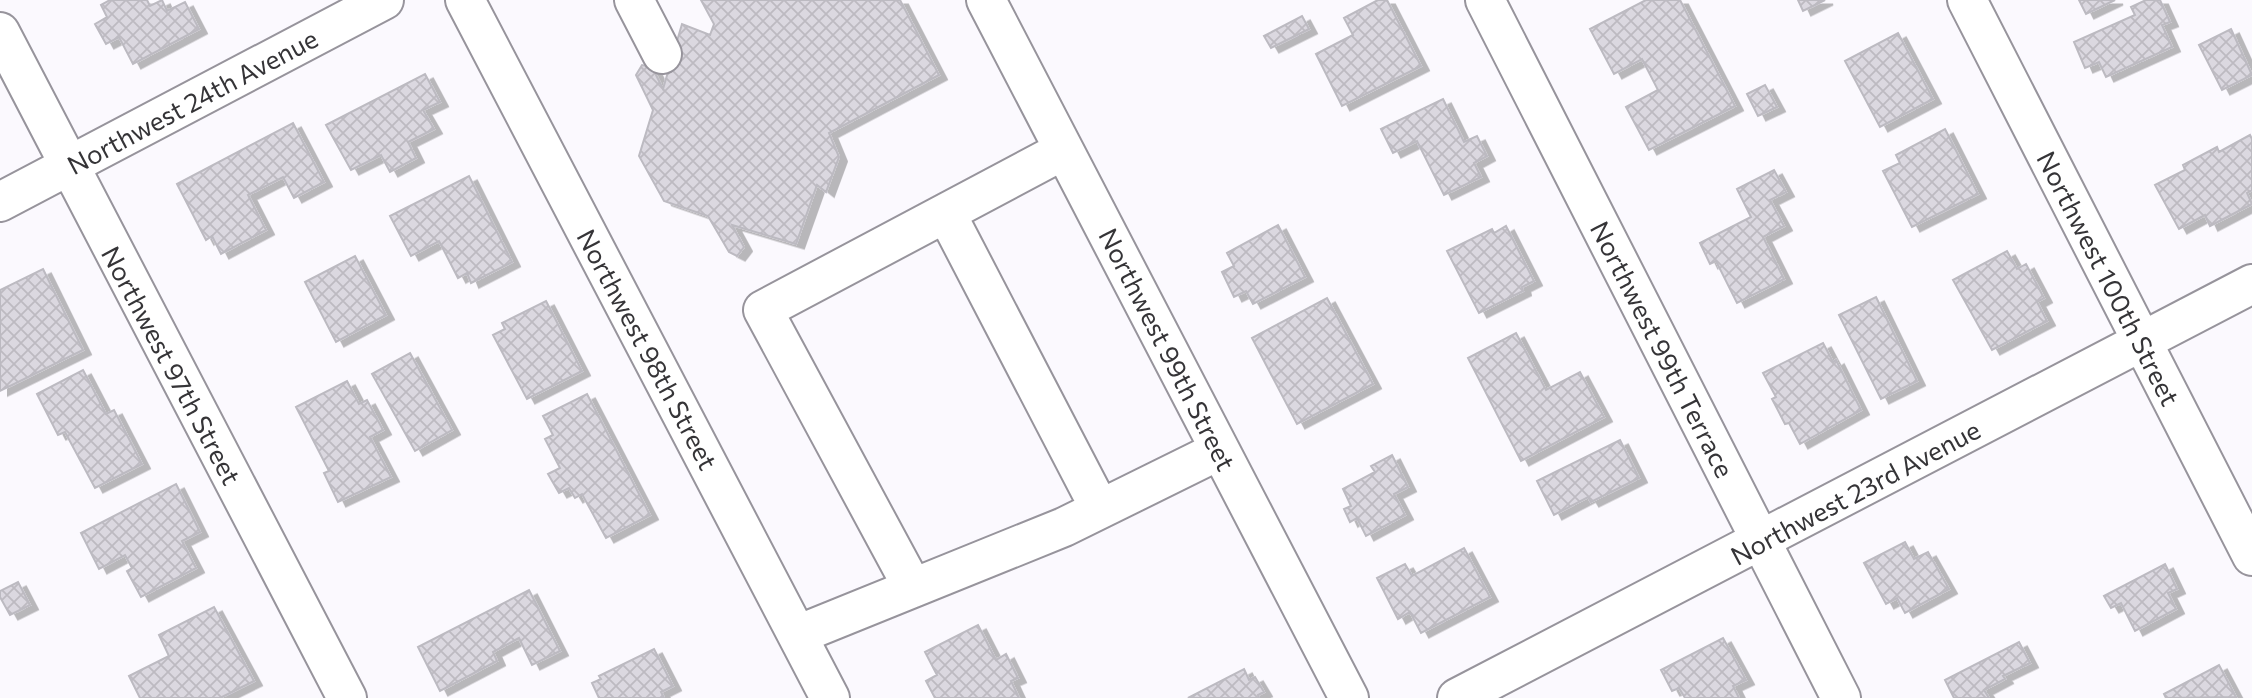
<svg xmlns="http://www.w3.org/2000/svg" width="2252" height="698" font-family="Commissioner,sans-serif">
<defs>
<pattern id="building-cross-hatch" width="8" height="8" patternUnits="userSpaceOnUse" patternTransform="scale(1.75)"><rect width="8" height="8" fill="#dbd8e0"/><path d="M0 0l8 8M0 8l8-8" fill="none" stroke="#bdbac1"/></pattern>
<filter id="shadow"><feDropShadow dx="8" dy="4.5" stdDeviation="0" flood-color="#0004"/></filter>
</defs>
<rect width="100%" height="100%" fill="#fbf9fe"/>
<path fill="url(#building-cross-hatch)" stroke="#bcbac1" stroke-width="2" filter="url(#shadow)" d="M110 0H147L150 6 162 0 167 11 185 2 199 29 133 64 119 37 106 44 95 24 107 17 101 5Z
M701 0H900L939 75 829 133 839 157 826 192 817 185 796 244 732 225 744 247 737 256 729 252 708 216 664 201 639 156 653 110 636 75 642 65 652 67 663 89 682 24 710 35 714 24Z
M1378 0H1387L1421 66 1342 106 1316 54 1353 35 1344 18Z
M1646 0H1680L1735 106 1649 150 1626 107 1658 90 1642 59 1614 74 1590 29Z
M1798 0H1825L1803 11Z
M2079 0H2115L2086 14Z
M2146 0H2160L2170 22 2162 25 2172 47 2106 77 2099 62 2085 68 2074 42 2135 15 2131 7Z
M1302 16 1309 29 1271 48 1264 36Z
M2231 29 2252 75 2222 90 2199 45Z
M1898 33 1933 99 1880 127 1845 61Z
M425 74 440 102 423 110 434 129 408 142 416 158 390 172 381 155 351 170 326 125Z
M1765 85 1777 107 1758 116 1747 94Z
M1443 99 1464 142 1477 136 1487 156 1474 163 1481 177 1444 195 1417 141 1393 153 1381 129Z
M293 123 324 182 294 198 283 177 248 195 266 230 221 254 212 236 206 240 177 184Z
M1945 129 1978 194 1912 227 1883 171 1900 163 1896 155Z
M2250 135 2252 139V190L2247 193 2252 204 2210 226 2205 215 2179 229 2155 185 2185 170 2183 165 2217 147 2219 152Z
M1774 170 1786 192 1770 200 1784 226 1763 237 1784 279 1737 303 1716 261 1710 264 1700 243 1751 217 1737 189Z
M469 176 512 262 471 283 467 273 458 278 439 241 411 256 390 216Z
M1278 225 1305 277 1253 304 1246 291 1234 297 1222 272 1234 266 1227 253Z
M1506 226 1534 281 1522 287 1523 291 1479 313 1447 251 1492 229 1494 233Z
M2007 251 2017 269 2026 264 2044 298 2037 302 2047 321 1992 350 1953 280Z
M355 256 386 315 336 342 305 282Z
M43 269 83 350 0 391V290Z
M1876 297 1917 381 1881 399 1839 315Z
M1327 298 1373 384 1297 424 1252 338Z
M546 301 582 371 527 399 493 335 505 329 502 323Z
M1516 333 1546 390 1580 372 1604 417 1521 461 1468 358Z
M1823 343 1833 362 1836 360 1861 410 1800 444 1789 423 1785 424 1772 399 1776 397 1763 373Z
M410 353 452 430 415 451 372 374Z
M83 370 106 414 114 410 142 464 95 488 65 432 58 435 37 394Z
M347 381 359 404 367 400 383 430 370 437 391 477 338 502 324 473 329 471 296 407Z
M587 394 650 515 606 538 582 494 575 498 569 488 559 493 548 474 560 468 545 439 553 435 543 416Z
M1620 440 1639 478 1591 502 1588 497 1554 515 1537 481Z
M1392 455 1408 487 1394 494 1405 515 1366 536 1357 518 1350 522 1344 509 1351 506 1343 489 1375 472 1371 466Z
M176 484 200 532 182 541 196 568 141 597 127 571 132 568 125 555 99 569 81 533Z
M1905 542 1914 559 1928 552 1949 589 1905 613 1897 598 1886 604 1864 563Z
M1464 548 1490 597 1421 633 1410 612 1398 619 1377 578 1405 564 1412 576Z
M2165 564 2177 589 2168 593 2176 609 2135 631 2121 603 2111 608 2104 596Z
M18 582 30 605 10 615 0 597V591Z
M529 590 560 651 532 665 519 638 493 652 497 661 440 691 418 647Z
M214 607 254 681 220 698H140L129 676 169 656 159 635Z
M978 625 996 660 1006 654 1018 678 1011 681 1019 698H935L926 681 937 675 925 652Z
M1723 638 1746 680 1733 686 1739 698H1685L1679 688 1672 691 1661 670Z
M2019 642 2030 663 2003 676 2005 679 1984 690 1989 698H1954L1945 680Z
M654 649 673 686 661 692 664 698H599L592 683 601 679 599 676Z
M2219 665 2236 697 2166 698 2164 694Z
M1244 669 1249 680 1255 677 1264 692 1258 695 1259 698H1188Z"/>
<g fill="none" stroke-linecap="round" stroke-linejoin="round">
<g stroke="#97949c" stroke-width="42">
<path id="minor" d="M465 0 830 698
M634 0 662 54
M986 0 1349 698
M1485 0 1841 698
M1967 0 2252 556
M0 32 347 698
M0 202 384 0
M946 213 1100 509
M913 588 763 310 1064 150
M797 635 1064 527 1220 450
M1457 698 2252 284"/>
</g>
<use href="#minor" stroke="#fff" stroke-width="38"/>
</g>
<g text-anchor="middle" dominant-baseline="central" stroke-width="5" stroke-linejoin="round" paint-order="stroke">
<g font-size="26" fill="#353437" stroke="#fff">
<text transform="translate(192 101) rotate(-28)">Northwest 24th Avenue</text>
<text transform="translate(2109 278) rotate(63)">Northwest 100th Street</text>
<text transform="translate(648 349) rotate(62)">Northwest 98th Street</text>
<text transform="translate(1168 349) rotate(63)">Northwest 99th Street</text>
<text transform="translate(1663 349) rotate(63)">Northwest 99th Terrace</text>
<text transform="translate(172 365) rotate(62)">Northwest 97th Street</text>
<text transform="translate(1855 492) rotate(-28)">Northwest 23rd Avenue</text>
</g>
</g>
</svg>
